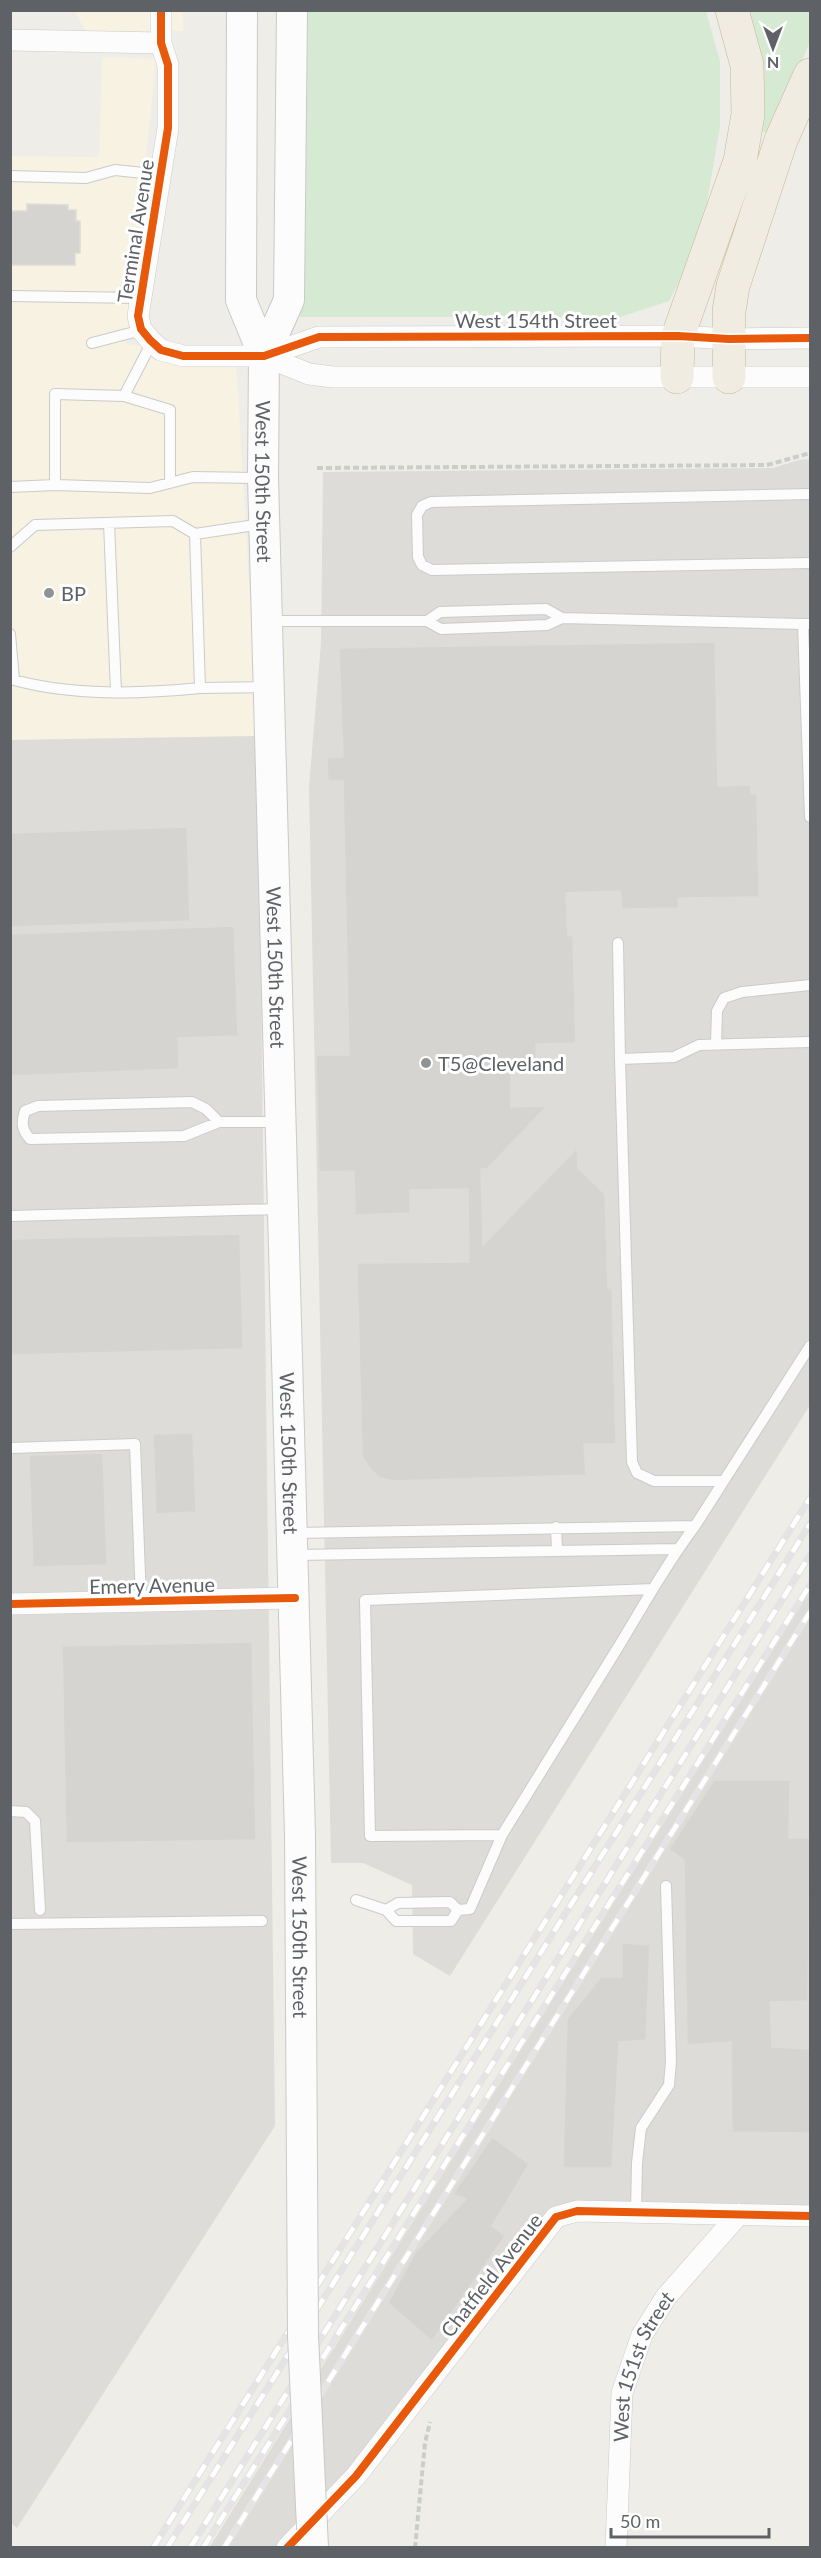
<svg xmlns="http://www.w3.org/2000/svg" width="821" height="2558" font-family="Lato,sans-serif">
<rect width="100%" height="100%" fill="#eeede8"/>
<path fill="#f7f2e2" d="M74 10 183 11V31L86 32Z
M102 57 156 59 127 344 236 360 258 736 11 740 10 156 99 157Z"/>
<path fill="#dedcd8" d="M810 459V1405L450 1976 413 1954 412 1885 363 1863H331L309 787 321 643 323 472 773 468 799 460Z
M258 736 275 2126 17 2528 10 2522V740Z
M810 1587V2224L577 2220 561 2224 320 2525 321 2547 209 2548Z"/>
<path fill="#d6ead3" d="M299 11H706L720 61V127L700 243 669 301 620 317H300Z
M749 11H810V41L773 134 761 131C762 86 764 53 749 11Z"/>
<path fill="#d5d4d1" stroke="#dddcd8" stroke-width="1.5" d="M27 204 68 205V210H76V221H80V253H75V265H10V211H27Z
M715 642 718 786 751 785V794H757L759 897 678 898 679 908 622 909 620 891 566 893 568 936 573 935 576 1043 536 1044 537 1072H511V1107L547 1106 487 1169H481L483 1245 577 1148 578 1168 605 1194 608 1288H612L616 1444H584L586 1475 394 1481 380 1478 370 1469 362 1456 357 1263 469 1262 468 1189 410 1190V1213L355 1215 354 1171 319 1172 316 1055H349L343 781H328L327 758 343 757 339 648Z
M187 827 190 921 10 927V833Z
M234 926 238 1036 178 1038 179 1069 10 1076V934Z
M240 1234 243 1349 10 1355V1239Z
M193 1433 196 1512 156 1514 153 1434Z
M103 1453 107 1565 33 1567 29 1455Z
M252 1642 256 1840 66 1843 62 1646Z
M714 1780H790L789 1838H810L808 2001 770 2002 772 2047 810 2049V2133L732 2132 731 2042 687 2045 684 1860 669 1849Z
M622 1943 650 1945 646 2040 619 2042 612 2168H563L567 2019 601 1977H622Z
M492 2137 529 2164 492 2226 505 2236 432 2341 388 2303 415 2253 466 2199 453 2194Z"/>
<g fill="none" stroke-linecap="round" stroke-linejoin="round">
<g stroke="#cacbca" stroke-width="12">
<path id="service" d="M10 176 86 178 115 170 162 175
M10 296 140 298
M152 342 124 396 55 394V485L150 488 193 477 260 478
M92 343 142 330
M124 396 170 410V483
M10 487 55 485
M810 494 431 502 422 506 417 515 418 557 422 565 432 570 810 563
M109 523 116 692
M262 524 195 534 200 688 268 687
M10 547 35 525 173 521 195 534
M562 618 547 625 441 629 427 621 440 612 546 609 562 618 803 624
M268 621H427
M810 624H803L810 817
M10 634 14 680C73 696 139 694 200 688
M618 943 620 1059
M716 1044 717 1011 724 998 742 992 810 985
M219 1122 206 1109 192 1102 38 1106 25 1111C21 1123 22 1130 30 1139L184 1136 219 1122H280
M10 1216 280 1209
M10 1448 135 1444 141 1601
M723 1481H654L637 1473 632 1462 620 1059 674 1057 699 1045 810 1042
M556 1527 557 1549
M294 1533 695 1526
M294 1555 678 1549
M653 1589 365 1600 370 1836 502 1835C540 1773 579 1711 617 1649 642 1608 666 1564 695 1526L810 1346
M10 1811 26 1812 35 1821 40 1910
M356 1900 386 1910
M450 1902 458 1910 451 1921H396L386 1910 398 1903Z
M458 1910 470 1909 502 1835
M10 1924 262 1921
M636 2212 637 2163 641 2128 669 2085 671 2061 666 1886"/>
</g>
<g stroke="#cacbca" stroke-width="22">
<g id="minor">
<path d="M161 10V43L168 65V128L138 316 141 329 150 340 161 350 183 356H264L319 337 678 336 729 339 810 338"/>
<path d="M10 40 161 43"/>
<path d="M264 356 309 374 333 377H810"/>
<path d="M10 1604 295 1598"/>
<path d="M287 2548 356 2476 556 2217 577 2211 810 2216"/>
<path id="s1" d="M616 2548 622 2393 642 2335 666 2297 739 2214"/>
</g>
</g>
<g stroke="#c9c9c9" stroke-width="32">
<g id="secondary">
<path id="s2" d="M242 10 241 300 264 356 263 478 300 1835"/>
<path d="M264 356 289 300 292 10"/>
</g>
</g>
<g stroke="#c7b794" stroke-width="34">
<path id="motorway" d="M677 377 678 336 740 161 748 114 747 65 732 10
M729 377V311L733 286 781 140 810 75"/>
</g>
<path stroke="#cacecb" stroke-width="4" stroke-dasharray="6 3" stroke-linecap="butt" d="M317 468 767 465 810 453
M415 2548 425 2443 430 2422"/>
<use href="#service" stroke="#fcfcfc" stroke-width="10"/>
<use href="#minor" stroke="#fcfcfc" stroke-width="21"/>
<use href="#secondary" stroke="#fcfcfc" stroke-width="30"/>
<use href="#motorway" stroke="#f0ece2" stroke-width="33"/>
<g stroke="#e3e4e3" stroke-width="7">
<path id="rail" d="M153 2548 810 1498
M167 2548 810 1524
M190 2548 810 1555
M203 2548 810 1585
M224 2548 810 1612"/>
</g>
<use href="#rail" stroke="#fff" stroke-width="4.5" stroke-dasharray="14" stroke-linecap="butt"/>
<g stroke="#c9c9c9" stroke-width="32" stroke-linecap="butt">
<g id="secondary-bridge">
<path id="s3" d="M300 1835 303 2336 313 2548"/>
</g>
</g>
<use href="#secondary-bridge" stroke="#fcfcfc" stroke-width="30"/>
<g stroke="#fff" stroke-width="11">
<path id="cycleway" d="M161 10V43L168 65V128L138 316 141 329 150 340 161 350 183 356H264L319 337 678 336 729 339 810 338
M10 1604 295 1598
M287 2548 356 2476 556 2217 577 2211 810 2216"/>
</g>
<use href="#cycleway" stroke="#e8590c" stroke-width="8"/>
</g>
<g fill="#909394" stroke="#fff" stroke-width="2">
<circle cx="49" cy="593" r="6"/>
<circle cx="426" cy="1063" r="6"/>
</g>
<g text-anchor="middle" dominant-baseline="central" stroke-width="6" stroke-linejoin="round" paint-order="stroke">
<g font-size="20" fill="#5e6267" stroke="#fff">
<text transform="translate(135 231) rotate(-81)">Terminal Avenue</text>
<text x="536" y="320">West 154th Street</text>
<text stroke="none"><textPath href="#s2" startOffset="476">West 150th Street</textPath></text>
<text stroke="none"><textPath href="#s2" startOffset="962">West 150th Street</textPath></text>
<text stroke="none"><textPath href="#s2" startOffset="1448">West 150th Street</textPath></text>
<text transform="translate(152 1585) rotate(-1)">Emery Avenue</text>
<text stroke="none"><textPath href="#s3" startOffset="102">West 150th Street</textPath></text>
<text transform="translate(491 2275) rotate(-52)">Chatfield Avenue</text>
<text stroke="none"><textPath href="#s1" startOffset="186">West 151st Street</textPath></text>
</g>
<g font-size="20" fill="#5e6267" stroke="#fff" text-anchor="start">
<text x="61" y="593">BP</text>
<text x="438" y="1063">T5@Cleveland</text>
</g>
</g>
<rect width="821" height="2558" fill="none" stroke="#5e6267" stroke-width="24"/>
<g transform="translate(773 48) rotate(180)" stroke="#ffffff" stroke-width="4.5" paint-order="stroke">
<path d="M0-4.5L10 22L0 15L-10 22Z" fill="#5e6267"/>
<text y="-9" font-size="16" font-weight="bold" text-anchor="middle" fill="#5e6267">N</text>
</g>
<path d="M611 2528v9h158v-9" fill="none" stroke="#5e6267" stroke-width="3"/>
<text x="620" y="2528" font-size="18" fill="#5e6267" stroke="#ffffff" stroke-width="4.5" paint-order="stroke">50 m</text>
</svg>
